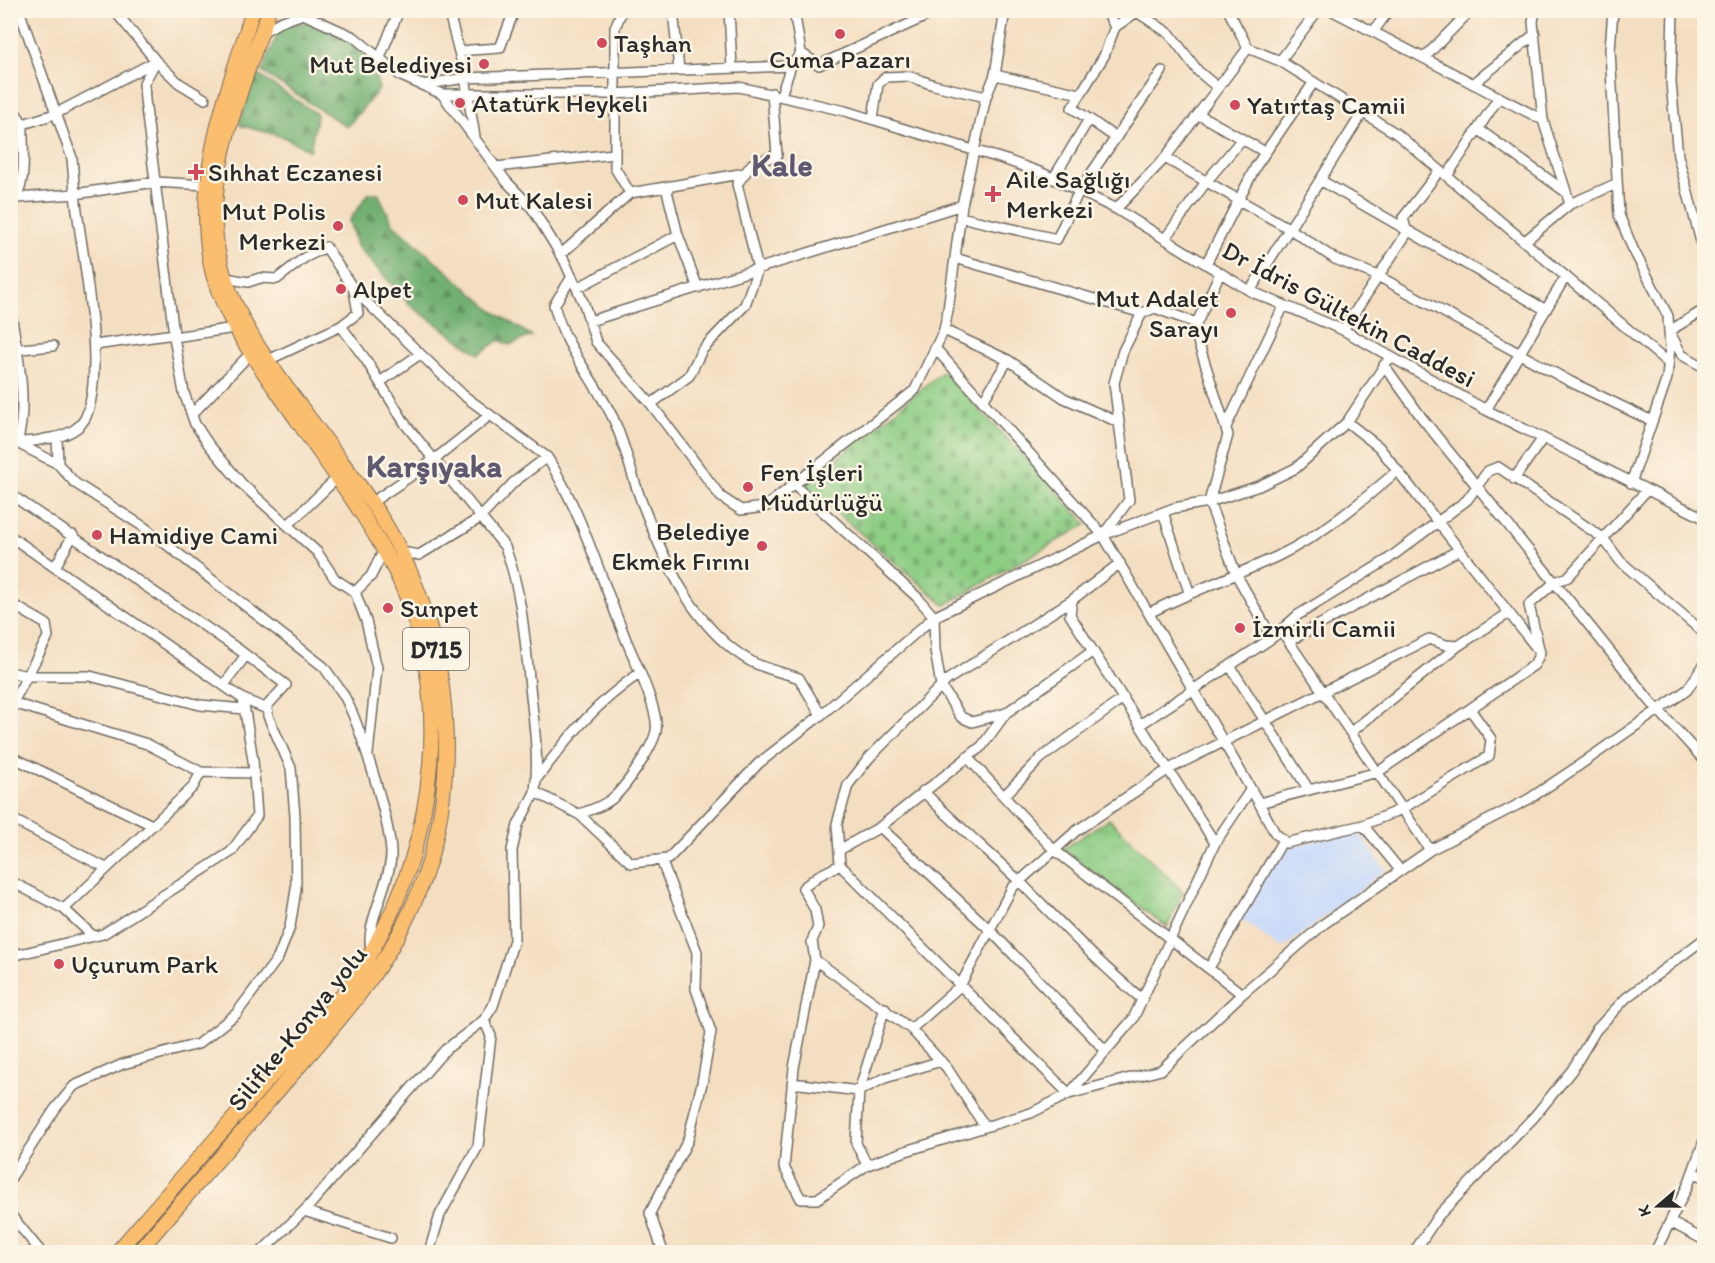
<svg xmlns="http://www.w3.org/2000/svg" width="1715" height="1263" font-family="Itim,sans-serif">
<defs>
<pattern id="forest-firs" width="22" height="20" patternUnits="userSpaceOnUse" patternTransform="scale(1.5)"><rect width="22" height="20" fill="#72b072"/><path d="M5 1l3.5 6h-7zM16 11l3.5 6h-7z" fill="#5e8f5e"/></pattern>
<pattern id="cemetery-stones" width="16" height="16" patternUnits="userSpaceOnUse" patternTransform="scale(1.5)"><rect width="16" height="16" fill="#8dcd84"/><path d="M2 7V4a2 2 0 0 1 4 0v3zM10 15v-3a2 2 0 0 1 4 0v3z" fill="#7ab072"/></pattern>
<pattern id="park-crowns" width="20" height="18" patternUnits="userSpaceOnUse" patternTransform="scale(1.5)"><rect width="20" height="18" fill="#8dcd84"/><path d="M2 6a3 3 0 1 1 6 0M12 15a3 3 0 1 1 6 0" fill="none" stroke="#7ab072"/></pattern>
</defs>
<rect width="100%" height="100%" fill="#fcf5e5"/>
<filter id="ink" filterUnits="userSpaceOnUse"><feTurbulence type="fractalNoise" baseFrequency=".0167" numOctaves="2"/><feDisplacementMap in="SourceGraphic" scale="12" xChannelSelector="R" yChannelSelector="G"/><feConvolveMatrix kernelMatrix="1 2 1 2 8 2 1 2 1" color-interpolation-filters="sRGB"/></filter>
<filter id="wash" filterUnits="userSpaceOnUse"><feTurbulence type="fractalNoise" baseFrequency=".008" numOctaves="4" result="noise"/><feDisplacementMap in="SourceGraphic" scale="24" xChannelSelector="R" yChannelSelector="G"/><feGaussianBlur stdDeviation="1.35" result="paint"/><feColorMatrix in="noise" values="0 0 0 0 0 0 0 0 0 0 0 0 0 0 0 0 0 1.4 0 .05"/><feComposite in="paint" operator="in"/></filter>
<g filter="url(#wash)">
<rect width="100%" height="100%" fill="#f4dec1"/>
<path fill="#cbdbf9" d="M1358 831 1386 870 1282 949 1237 916 1280 849Z"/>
<path fill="url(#forest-firs)" stroke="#4e6e4e" stroke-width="1.5" d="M311 21 350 40 371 59 379 89 347 127 262 72 280 27Z
M255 73 317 114 310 151 284 137 239 125Z
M369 193H378L393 224 493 311 532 336 509 345 499 340 479 354 411 306 357 246 349 221Z"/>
<path fill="url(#cemetery-stones)" stroke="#5c7c58" stroke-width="1.5" d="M943 371 1087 524 945 605 805 486Z"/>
<path fill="url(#park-crowns)" stroke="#5c7c58" stroke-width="1.5" d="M1109 819 1183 892 1167 927 1063 849Z"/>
</g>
<g filter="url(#ink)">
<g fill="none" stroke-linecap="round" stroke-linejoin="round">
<g stroke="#716a60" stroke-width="12">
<path id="minor" d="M114 10 156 61 144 83 145 100 175 343 184 393 195 424 209 445 242 484 317 552 335 579 355 592 371 576 384 550
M294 10 354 37 401 76 442 94 506 181 532 208 564 260 584 304 596 342 651 404 721 497 741 510 765 507 915 390 944 330 948 310 962 205 986 97 995 75 1005 10
M453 10 451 21 464 71 475 137
M622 10 615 28V168L630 193 666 187 678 235
M673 10 679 70
M729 10 732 68
M1228 10 1248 48 1280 61 1397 134 1668 363
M1331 10 1543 120
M1613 10 1610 50 1619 215 1633 249 1668 316 1670 347 1667 378 1631 483
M1673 10 1671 83 1678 156 1704 253
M1137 12 1170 34 1198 71 1218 88
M1115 27 1139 10
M262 32 280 22 303 14
M1373 32 1389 10
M460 53 470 50 500 48 513 14 519 10
M801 53 819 65 940 10
M1424 58 1471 10
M379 60 399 10
M1280 61 1318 10
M995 75 1080 94
M1473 84 1535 34
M422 85 465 78 791 66
M442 94H613L739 87 845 111 1006 160 1042 173 1116 209 1250 291 1343 330 1486 410 1704 518
M781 95 791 66 801 53 794 10
M10 104 23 124
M1198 114 1265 152
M873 119 878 84 886 77 908 76 934 85 986 97
M1089 119 1116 138
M1478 129 1566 192
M1165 158 1290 229 1335 259 1378 276 1571 382 1652 421
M496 167 614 154
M1447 176 1499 97
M1053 179 1089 119 1072 108 1104 56 1115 27 1106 10
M1320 180 1546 310
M666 187 745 173
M17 198 75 194 72 158 19 10
M1570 204 1616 184
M10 206C29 186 22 150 23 124L55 114 156 61 179 83 205 99
M1116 209 1165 158 1248 48
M960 217 1057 239 1079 191 1162 71
M1165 239 1206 182 1242 139
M1525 241 1570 204 1543 120 1533 22 1535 10
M560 255 630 193
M1206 264 1256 166 1314 82
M1220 273 1194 329 1228 435 1209 502 1236 574 1272 638
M572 277 554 305C566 350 593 377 613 418 626 446 632 479 644 508 666 565 696 631 752 662 766 669 784 673 799 678L821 715
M226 278 248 282 260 278 277 279 304 258 326 247 354 290 358 313 341 326
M577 288 678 235 698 288
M354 290 463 395 547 457 514 482 480 518 419 555 401 552
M1250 291 1363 112
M10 308C17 351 29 401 17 443L58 464 75 483 144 527 324 667C330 676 337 685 343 694 359 721 390 821 391 853 392 880 362 930 372 950
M1704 310 1669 331 1682 355 1704 367
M1142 313 1155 308 1196 323
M590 321 962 205
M944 330 1008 360 1064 398 1118 422
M1343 330 1407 233 1403 218 1440 170
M174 337 235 328
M95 345 174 334
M935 348 1103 535 1174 508 1209 502 1259 486 1296 468 1347 422 1390 357
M10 350 53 346
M264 362 341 326 366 360 406 425 505 547C522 592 525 640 530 687 534 723 539 757 535 792L580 815 631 863 668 859 759 763 821 715 934 617 1103 535 1129 500 1114 383 1123 351 1142 313 955 258
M1384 365 1422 418 1650 701 1704 760
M380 382 420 354
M983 401 1008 360
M651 404 689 376 702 350 745 305 758 269 737 184 752 164 777 155 772 93
M1486 410 1566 276
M192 414 251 353
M1347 422 1379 447 1538 650
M1226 427 1284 305
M57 437 58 464
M10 439C22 445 38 440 51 438 65 436 82 429 87 414 106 360 81 253 75 194L155 182 206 185
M547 457C581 511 599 573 623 632 631 654 660 710 656 731 653 747 627 785 615 796 606 805 591 810 579 814
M1514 479 1543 438
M794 485 918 598 934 617 935 650 941 686 961 717 972 722 1006 713
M10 494 238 649 286 685 267 706 268 716 291 768 295 816 296 889 290 927 278 958 236 1014 198 1044 123 1064 74 1086 55 1109 10 1179
M371 503 434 460 490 415
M1163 512 1189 592
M288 525 337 478
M1103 535 1259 803 1378 772 1534 665 1540 653 1529 605 1555 582 1568 577 1647 490
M10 536 243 699 253 760 257 816 231 852 103 934 20 954 10 952
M1120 563 1072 600 1070 615 1215 843
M55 567 73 535
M355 592 366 621 377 668 368 754
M10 603 46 624 48 637 10 708
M1149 613C1191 591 1235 576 1278 556 1323 534 1360 503 1397 471
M1281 630 1430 850
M1289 641 1459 550
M1230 666 1309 790
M10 672 27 676H90L200 705 244 709
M224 685 246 655
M243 699 267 709
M13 703 147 744 201 772
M1141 724 1272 638 1298 615 1387 560 1467 500 1488 471 1498 467 1603 538 1620 561 1704 633
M1351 732 1458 646
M10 756 152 825
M967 757 1053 849 1242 994
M538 777C570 735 596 703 640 673
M923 791C954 823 988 851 1020 882 1060 922 1098 963 1142 999
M1004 796 1041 758 1124 698
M1259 803 1275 833 1286 843 1363 825 1402 809 1489 756 1491 739 1470 709
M10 818 106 868
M1363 825 1400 870
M880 827 990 930 1106 1051
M841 849 880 827 982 746 1006 713 1093 651
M661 860 697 952 696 989 711 1032 702 1083 688 1140 650 1213 663 1252
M840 865 818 876 803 888 815 910 818 927 812 941 815 960 794 1068 784 1167 801 1199H817L867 1165 906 1151 1031 1113 1069 1094 1161 1070 1242 994 1325 923 1430 850 1529 799 1571 771 1687 690 1704 665
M10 881 64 909 93 936
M64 909 193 787 201 772 254 773
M815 960 911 1029 947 1068 985 1127
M1209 968 1283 840
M911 1029 960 986 1012 888 1076 831 1169 769 1429 639 1446 645 1458 646 1509 613
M792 1083 859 1091 885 1008
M1069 1094 840 865 837 824 848 785 869 758 947 680 1072 600
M1069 1094 1133 1019 1215 843 1251 789
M867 1165 856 1143 859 1091 885 1078 941 1061
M1693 1172 1704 1178
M304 1211 391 1238
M10 1214 41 1252
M1670 1222 1704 1240
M261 1252 307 1208 445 1050 484 1020 493 1006 514 940 512 850 518 825 535 792
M429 1252 440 1215 478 1146 491 1036 484 1020
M1414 1252 1438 1216 1534 1117 1572 1070 1596 1030 1626 998 1704 939
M1655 1252 1688 1185 1704 1141"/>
</g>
<g stroke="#716a60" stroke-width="16">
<path id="highway" d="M117 1252C166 1195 216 1138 266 1082 304 1040 345 999 373 949 436 837 454 694 397 575 370 520 331 470 297 420 265 373 223 322 211 266 193 177 227 94 253 10
M138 1252C186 1197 234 1142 282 1086 329 1032 377 981 408 916 463 803 456 663 401 552 380 510 349 472 322 435 280 378 232 322 218 251 203 173 245 83 269 10"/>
</g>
<use href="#minor" stroke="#fff" stroke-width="9"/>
<use href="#highway" stroke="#fbbd6e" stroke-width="14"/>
</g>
</g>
<g fill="#d1495b" stroke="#fcf5e5" stroke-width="2">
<circle cx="840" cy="34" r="6"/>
<circle cx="602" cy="43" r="6"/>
<circle cx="484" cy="64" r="6"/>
<circle cx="460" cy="103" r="6"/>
<circle cx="1235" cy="105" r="6"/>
<path d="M193 163h6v6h6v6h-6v6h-6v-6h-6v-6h6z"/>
<path d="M990 185h6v6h6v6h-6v6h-6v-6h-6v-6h6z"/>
<circle cx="463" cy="200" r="6"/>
<circle cx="338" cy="226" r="6"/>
<circle cx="341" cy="289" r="6"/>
<circle cx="1231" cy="313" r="6"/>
<circle cx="748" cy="487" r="6"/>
<circle cx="97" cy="535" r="6"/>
<circle cx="762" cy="546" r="6"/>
<circle cx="388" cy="608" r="6"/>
<circle cx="1240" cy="628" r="6"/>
<circle cx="59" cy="964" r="6"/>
</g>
<g text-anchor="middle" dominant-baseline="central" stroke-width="5" stroke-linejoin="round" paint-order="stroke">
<rect fill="#fcf5e5" stroke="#6a6863" stroke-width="1.5" x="403" y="628" width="66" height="42" rx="4.5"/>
<g font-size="24" font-weight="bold" fill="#2b2b2b">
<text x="436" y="649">D715</text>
</g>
<g font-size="26" fill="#2b2b2b" stroke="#fcf5e5" text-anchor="start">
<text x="614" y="43">Taşhan</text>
<text x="840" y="59" text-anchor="middle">Cuma Pazarı</text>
<text x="472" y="64" text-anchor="end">Mut Belediyesi</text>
<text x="472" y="103">Atatürk Heykeli</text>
<text x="1247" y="105">Yatırtaş Camii</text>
<text x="208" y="172">Sıhhat Eczanesi</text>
<text x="1006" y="179">Aile Sağlığı<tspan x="1006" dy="30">Merkezi</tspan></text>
<text x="475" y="200">Mut Kalesi</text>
<text x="326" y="211" text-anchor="end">Mut Polis<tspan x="326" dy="30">Merkezi</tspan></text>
<text x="353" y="289">Alpet</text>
<text x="1219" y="298" text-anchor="end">Mut Adalet<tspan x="1219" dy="30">Sarayı</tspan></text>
<text x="760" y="472">Fen İşleri<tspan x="760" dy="30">Müdürlüğü</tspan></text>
<text x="750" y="531" text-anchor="end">Belediye<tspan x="750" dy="30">Ekmek Fırını</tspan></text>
<text x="109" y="535">Hamidiye Cami</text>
<text x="400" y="608">Sunpet</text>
<text x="1252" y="628">İzmirli Camii</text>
<text x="71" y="964">Uçurum Park</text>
</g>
<g font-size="26" fill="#2b2b2b" stroke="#fcf5e5">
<text transform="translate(1349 314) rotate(28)">Dr İdris Gültekin Caddesi</text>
<text transform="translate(297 1028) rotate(-51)">Silifke-Konya yolu</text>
</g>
<g font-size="32" font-weight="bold" fill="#5e5871" stroke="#fcf5e5">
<text x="782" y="165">Kale</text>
<text x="434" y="466">Karşıyaka</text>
</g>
</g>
<rect width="1715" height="1263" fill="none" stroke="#fcf5e5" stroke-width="36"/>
<g transform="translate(1658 1206) rotate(250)" stroke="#fcf5e5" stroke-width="4.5" paint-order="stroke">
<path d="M0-4.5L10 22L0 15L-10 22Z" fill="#2b2b2b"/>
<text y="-9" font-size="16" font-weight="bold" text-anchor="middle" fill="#2b2b2b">K</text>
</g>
</svg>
